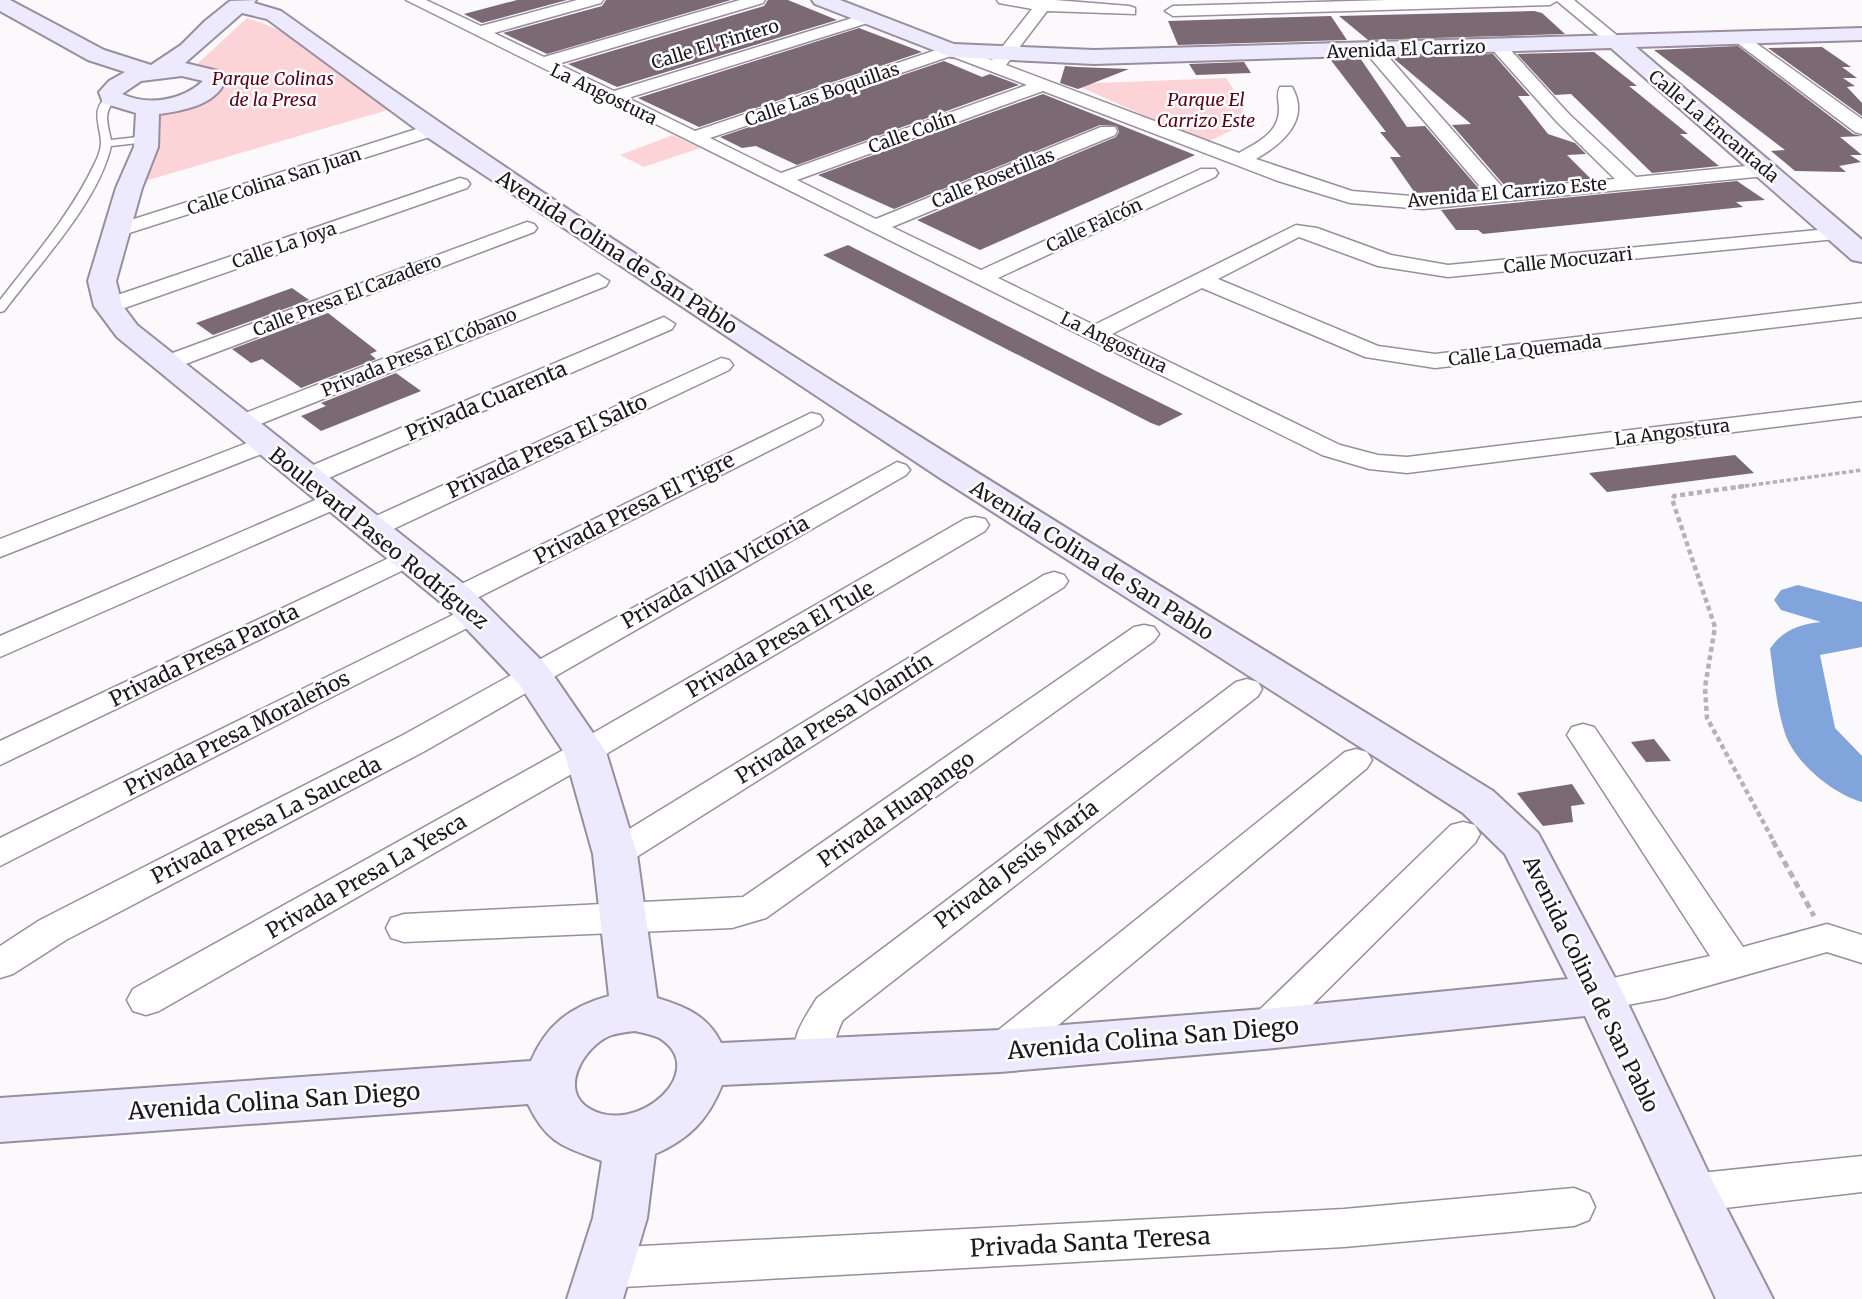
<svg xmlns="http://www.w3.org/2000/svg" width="1862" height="1299" font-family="Merriweather,serif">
<rect width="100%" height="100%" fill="#fcf9fd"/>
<path fill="#fcd3d6" d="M247 18C297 33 361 75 405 105L131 185 161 103 220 84V71L196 65Z
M1226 78 1244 105 1239 127 1205 143 1074 84Z
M673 135 700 148 644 167 620 155Z"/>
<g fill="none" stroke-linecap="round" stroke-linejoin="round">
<path fill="#80a4db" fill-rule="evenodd" d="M1798 585 1862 602V647L1820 655 1835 728 1862 756V802C1833 794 1792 761 1784 730 1776 704 1774 676 1770 649 1781 631 1800 624 1821 622L1781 610 1774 600 1781 590Z"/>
</g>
<path fill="#7b6973" d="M517 0H567L482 23 464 14Z
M606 0H731L547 54 503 33 602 6Z
M768 0H788L837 20 617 87 568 64 764 6Z
M1534 11 1542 13 1565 34 1368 40 1339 16Z
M1331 16 1347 40 1178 45 1168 21Z
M859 28 922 52 699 127 638 98Z
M1738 46 1853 134 1862 136 1840 137 1862 155H1850L1861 162 1839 166 1846 172 1795 171 1771 151 1785 150 1654 50Z
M1822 47 1851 67H1842L1857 78H1843L1855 86 1847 87 1862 103V116L1768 48Z
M1594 52 1637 86H1629L1688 134H1680L1719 166 1652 173 1571 94 1555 95 1517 54Z
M1493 54 1530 96H1518L1548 134 1575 143 1586 154 1567 155 1591 179 1505 186 1452 125 1471 124 1392 57Z
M1360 58 1407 127 1425 126 1479 189 1415 193 1390 157H1401L1380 132H1386L1330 59Z
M944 61 982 77 990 74 1019 85 797 165 756 146 742 148 720 137Z
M1244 62 1251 73 1196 75 1189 64Z
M1065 66 1077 67 1129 69 1078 89 1060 83Z
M1043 94 1195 155 980 250 917 220 1116 137 1119 132 1117 126 1100 125 894 209 818 175Z
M1737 181 1765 200 1736 202 1743 207 1483 234 1478 230H1456L1441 210Z
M848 245 1104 375 1183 414 1159 426 1151 423 823 255Z
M292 288 309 300 213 335 196 323Z
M328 313 377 351 370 354 376 359 301 388 262 359 251 363 232 349Z
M396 373 421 391 321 431 301 416 326 406 321 403Z
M1735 455 1754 473 1607 492 1589 473Z
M1654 739 1671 761 1646 762 1631 742Z
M1572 784 1585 804 1571 806 1573 822 1543 826 1517 793Z"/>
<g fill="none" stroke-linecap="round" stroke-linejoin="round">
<g stroke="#998d9e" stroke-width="3">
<path id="lane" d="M111 95 116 98C103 113 107 122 111 140L147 136 152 139 147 142 111 146C98 203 39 264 4 311L0 312V300C34 256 71 214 95 163 98 157 101 149 101 142 100 124 89 106 111 95Z"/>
</g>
<g stroke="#998d9e" stroke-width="3">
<path id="street" d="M406 0H426L481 26 577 0H603L601 3 494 33 544 57 740 0H765L763 3 558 64 614 91 862 15 868 13 876 18 874 21 628 98 695 131 951 45 992 60 1032 9 999 3 997 0H1055L1129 6 1135 8V14L1047 11 1006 65 1239 153C1258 142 1279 133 1279 109 1279 101 1276 94 1280 87H1292C1311 120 1282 144 1256 159L1352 191 1423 197 1484 191 1367 54 1365 50 1367 46H1379L1504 189 1615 179 1557 122 1489 46 1491 42H1503L1569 114 1636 177 1766 164 1776 170 1766 176 1423 209 1350 203 1278 181 1043 91 797 180 876 219 1101 127H1115L1117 131 1115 135 892 227 981 270 1201 169H1215L1218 173 1215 177 998 278 1094 325 1296 225 1317 228 1391 255 1448 265 1839 228 1849 234 1846 238 1448 277 1378 266 1299 237 1218 279 1378 346 1435 354 1862 303V317L1435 368 1365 357 1202 288 1112 334 1340 445 1378 455 1407 457 1862 402V416L1407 473 1369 469 1322 455ZM951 56 1027 85 781 173 710 138Z
M1387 0H1574L1625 42 1617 47 1611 46 1557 1 1550 5 1173 16 1165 11 1173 6Z
M1742 33 1862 119V134L1855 132 1736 42 1734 38Z
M432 124 439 126 441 130 439 134 123 235 116 237 106 231 109 227Z
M460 178 467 180 470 184 467 188 116 311H100L97 306 100 301Z
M527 222 534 224 537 228 534 232 175 368H159L155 363 159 358Z
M598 274 609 281 606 286 248 429H230L227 424 230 419Z
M664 317 675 324 672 329 317 483H299L295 477 299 471Z
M721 358 729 360 733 365 729 370 383 534H363L359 528 363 522Z
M811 413 820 415 823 420 820 425 467 603 457 606 447 603 443 597 447 591Z
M265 436 274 439 278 444 274 449 0 557V539Z
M897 462 906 465 910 470 906 475 425 751 66 940 13 974 0 978V946L40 920 403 735Z
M336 491 345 493 349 499 345 505 0 657V636Z
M975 517 985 519 989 525 985 531 596 760 159 1011 146 1015 133 1011 127 1000 133 989 574 744 965 519Z
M408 549 418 551 422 557 418 563 0 765V741Z
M1054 572 1064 575 1068 581 1064 587 627 863 615 867 603 863 598 854 603 845 1044 575Z
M475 604 485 607 489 613 485 619 0 866V838Z
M1144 625 1154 627 1159 634 1154 641 766 918 732 928 404 942 391 938 386 928 391 918 404 914 743 897 1134 627Z
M1247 679 1258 682 1262 689 1258 696 843 1020C834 1036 834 1053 826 1069L812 1074 798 1069C786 1044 803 1020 817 998L1236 682Z
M1583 724 1594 727 1743 947 1827 924 1862 935V963L1827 952 1665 998 1600 1010 1587 1006 1581 995 1587 984 1710 956 1567 735 1572 727Z
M1356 749 1367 752 1372 760 1367 768 1014 1062 1000 1067 986 1062 981 1051 986 1040 1345 752Z
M1463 822 1475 825 1480 834 1475 843 1277 1040 1264 1045 1251 1040 1245 1029 1251 1018 1451 825Z
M1862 1156V1192L1691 1212 1676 1206 1670 1193 1676 1180 1691 1174Z
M1574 1188 1589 1194 1595 1207 1589 1220 1574 1226 1344 1247 605 1288 590 1282 583 1268 590 1254 605 1248 1344 1209Z"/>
</g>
<g stroke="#998d9e" stroke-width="4">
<path id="secondary" d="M0 0H10L104 50 151 65 181 45 205 21 230 1 256 0 254 3 281 11C671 291 1085 539 1493 791L1538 833 1544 844 1624 995 1710 1176 1773 1299H1716L1585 1016 1264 1049 1000 1072 722 1085C708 1120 689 1139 655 1154L647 1218 623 1299H567L593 1218 602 1161C562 1146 547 1143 528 1104L0 1142V1098L531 1061C547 1024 570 1007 609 996L593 854 565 754 519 684 444 605 117 337 94 306 88 281 116 188 134 147 136 113 103 103 99 92 109 81 125 72 88 60 0 11ZM242 13 267 19 424 135 943 480 1463 813 1505 854 1568 979 1264 1009 1000 1030 721 1043C707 1015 686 1007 657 998L637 854 606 752 547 666 470 589 137 325 122 305 116 281 142 188 158 147 159 114C182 111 216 105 225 81L218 71 185 63ZM182 76 203 81C182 101 147 106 122 94L141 81ZM635 1031C643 1033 654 1035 661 1039 710 1072 637 1136 590 1109 558 1091 583 1048 609 1036 617 1033 626 1032 635 1031Z
M812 0H840L954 44 1094 50 1862 28V40L1636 47 1862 240V262L1852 260 1611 48 1094 64 951 57 815 4Z"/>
</g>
<path stroke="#b5b1b6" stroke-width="3.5" stroke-dasharray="4.5 2.5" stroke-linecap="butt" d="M1731 488 1862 470"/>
<path stroke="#b5b1b6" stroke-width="4.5" stroke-dasharray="5 3.5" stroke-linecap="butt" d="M1744 486 1674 496 1672 499 1715 627 1705 687 1707 718 1774 842"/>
<path stroke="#b5b1b6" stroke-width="5" stroke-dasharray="7 4.5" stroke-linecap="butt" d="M1773 841 1814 916"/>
<use href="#lane" fill="#fff" fill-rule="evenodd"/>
<use href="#street" fill="#fff" fill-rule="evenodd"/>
<use href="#secondary" fill="#eceafc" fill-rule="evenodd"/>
</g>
<g text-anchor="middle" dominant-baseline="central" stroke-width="5" stroke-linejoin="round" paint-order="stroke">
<g font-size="18" fill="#1d181e" stroke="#fff">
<text transform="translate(715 44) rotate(-17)">Calle El Tintero</text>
<text transform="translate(1406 49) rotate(-2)">Avenida El Carrizo</text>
<text transform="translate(604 94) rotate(26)">La Angostura</text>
<text transform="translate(822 94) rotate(-19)">Calle Las Boquillas</text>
<text transform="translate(1714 126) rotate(40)">Calle La Encantada</text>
<text transform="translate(912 132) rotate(-20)">Calle Colín</text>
<text transform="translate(993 178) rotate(-22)">Calle Rosetillas</text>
<text transform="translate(274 181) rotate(-18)">Calle Colina San Juan</text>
<text transform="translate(1507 192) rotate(-5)">Avenida El Carrizo Este</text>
<text transform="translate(1094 225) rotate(-25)">Calle Falcón</text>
<text transform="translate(284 245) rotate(-19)">Calle La Joya</text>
<text transform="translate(1568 260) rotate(-6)">Calle Mocuzari</text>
<text transform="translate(347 295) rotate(-21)">Calle Presa El Cazadero</text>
<text transform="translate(1114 342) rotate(26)">La Angostura</text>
<text transform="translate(1525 350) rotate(-7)">Calle La Quemada</text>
<text transform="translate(419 352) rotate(-22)">Privada Presa El Cóbano</text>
<text transform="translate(1672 432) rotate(-7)">La Angostura</text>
</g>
<g font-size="18" font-style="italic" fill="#590019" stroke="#fff">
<text x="273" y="78">Parque Colinas<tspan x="273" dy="21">de la Presa</tspan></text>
<text x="1206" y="99">Parque El<tspan x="1206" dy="21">Carrizo Este</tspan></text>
</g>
<g font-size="21" fill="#1d181e" stroke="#fff">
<text transform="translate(617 252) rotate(33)">Avenida Colina de San Pablo</text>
<text transform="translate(486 401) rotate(-23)">Privada Cuarenta</text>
<text transform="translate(547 446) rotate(-25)">Privada Presa El Salto</text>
<text transform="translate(634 508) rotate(-27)">Privada Presa El Tigre</text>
<text transform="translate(379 538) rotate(39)">Boulevard Paseo Rodríguez</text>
<text transform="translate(1092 560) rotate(32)">Avenida Colina de San Pablo</text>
<text transform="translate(715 572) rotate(-29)">Privada Villa Victoria</text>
<text transform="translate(780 639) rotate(-30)">Privada Presa El Tule</text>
<text transform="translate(204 655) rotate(-26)">Privada Presa Parota</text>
<text transform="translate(834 718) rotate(-32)">Privada Presa Volantín</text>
<text transform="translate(237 733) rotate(-27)">Privada Presa Moraleños</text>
<text transform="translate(896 809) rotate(-35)">Privada Huapango</text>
<text transform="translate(266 820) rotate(-27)">Privada Presa La Sauceda</text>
<text transform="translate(1016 864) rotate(-37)">Privada Jesús María</text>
<text transform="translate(366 876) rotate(-30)">Privada Presa La Yesca</text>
<text transform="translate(1591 984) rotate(64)">Avenida Colina de San Pablo</text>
</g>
<g font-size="24" fill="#1d181e" stroke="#fff">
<text transform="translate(1153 1038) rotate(-5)">Avenida Colina San Diego</text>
<text transform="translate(274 1101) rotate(-4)">Avenida Colina San Diego</text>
<text transform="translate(1090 1242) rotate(-3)">Privada Santa Teresa</text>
</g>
</g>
</svg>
